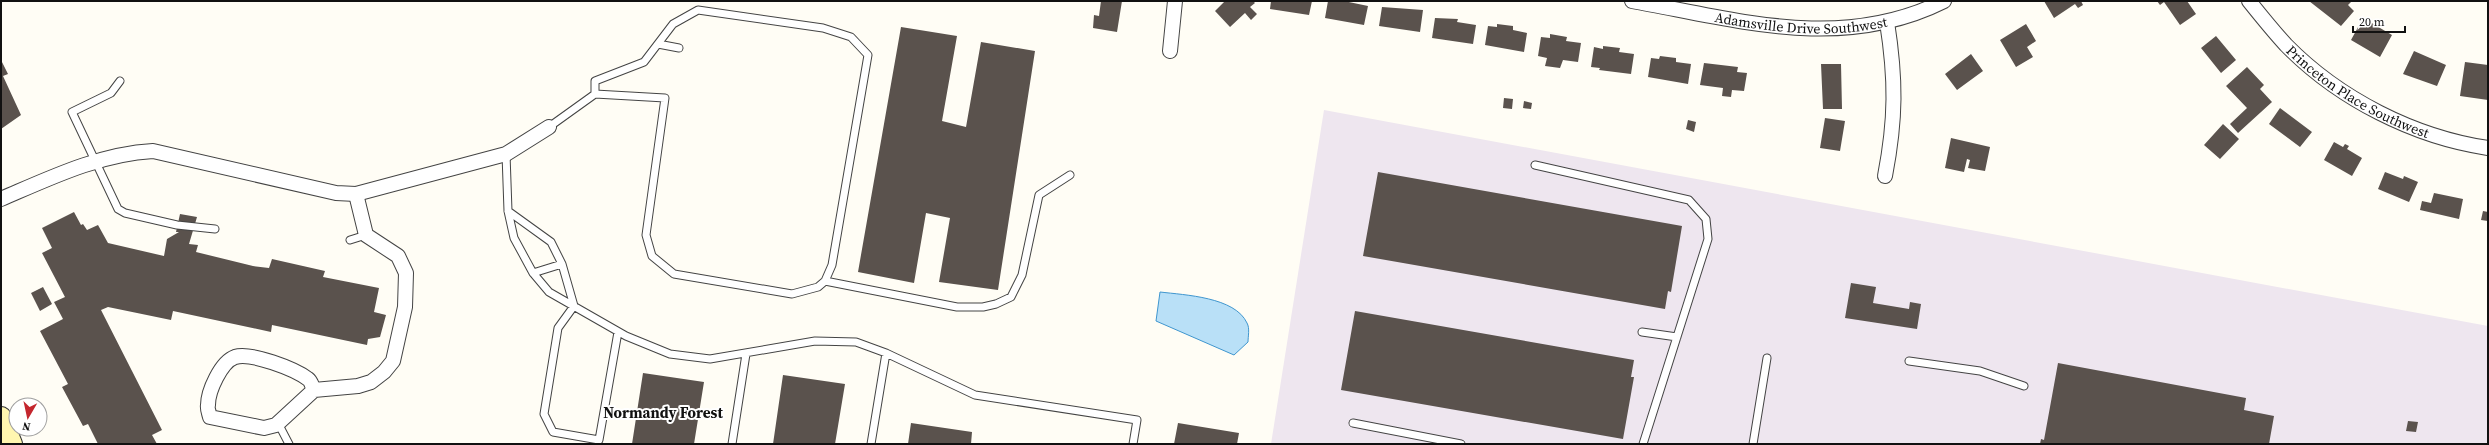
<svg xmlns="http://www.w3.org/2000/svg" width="2489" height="445" font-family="'Source Serif 4',serif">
<rect width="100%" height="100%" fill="#fffdf5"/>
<path fill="#eee6ef" d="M1324 110 2488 326V444H1271Z"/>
<path fill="#b9e0f7" stroke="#3f96cf" d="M1160 292C1185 295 1235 297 1247 323 1250 328 1248 337 1248 342L1234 355 1156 321Z"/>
<path fill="#5a524d" d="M1101 1H1122L1117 32 1093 28 1094 15 1099 16Z
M1225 1H1253L1255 3 1250 7 1257 14 1251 20 1245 13 1230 27 1215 11Z
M1271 1H1312L1309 15 1270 9Z
M1328 1H1344L1368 6 1364 25 1325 18Z
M2044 1H2081L2083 5 2078 8 2075 4 2054 18Z
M2157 1H2187L2196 14 2180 25 2164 2 2160 5Z
M2309 1H2352L2348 5 2354 11 2341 26Z
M1382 7 1423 10 1420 32 1379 26Z
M1435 18 1458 19 1457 22 1476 25 1473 44 1432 38Z
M2363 18 2392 35 2380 57 2351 40Z
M1497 24 1513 26V30L1527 33 1524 52 1485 45 1488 26 1497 27Z
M2026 24 2036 41 2027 47 2033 57 2016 67 2000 40Z
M901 27 957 36 942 121 966 127 981 42 1035 51 998 290 939 282 950 218 926 213 914 283 858 272Z
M1550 34 1567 37 1566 41 1581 43 1578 62 1563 60 1560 68 1545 66 1547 58 1538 56 1541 37 1550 38Z
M2216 36 2236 60 2221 73 2201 48Z
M1603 46 1620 48 1619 52 1634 54 1631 74 1599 70 1600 68 1591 67 1594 47 1603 49Z
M2414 51 2446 65 2437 86 2403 74Z
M1971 54 1983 71 1957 90 1945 74Z
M1660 56 1676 58V62L1691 64 1688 84 1648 77 1651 58 1659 59Z
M1 60 8 74 3 76 21 115 1 129Z
M2465 62 2488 65V100L2460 96Z
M1704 63 1738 67 1737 72 1747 73 1744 91 1732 90 1731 97 1722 96 1723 88 1700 85Z
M1821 64H1841L1842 109H1823Z
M2247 67 2264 85 2260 89 2272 102 2238 133 2230 124 2247 108 2226 86Z
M1504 98 1513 99 1512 109 1503 108Z
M1524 101 1532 103 1531 109 1523 108Z
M2280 108 2312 132 2300 147 2269 124Z
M1825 118 1845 121 1840 151 1820 148Z
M1688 120 1696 122 1694 132 1686 129Z
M2223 124 2239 139 2220 159 2204 145Z
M1951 138 1990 147 1985 171 1968 168 1970 160 1967 159 1964 172 1945 168Z
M2334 142 2343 147 2345 144 2349 146 2347 149 2362 158 2352 176 2324 160Z
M1378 172 1682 226 1671 292 1668 291 1665 309 1363 256Z
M2385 172 2403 179 2404 176 2418 182 2409 202 2378 189Z
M2434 193 2463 199 2459 219 2420 210 2422 201 2431 203Z
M2483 211 2488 212V221L2481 220Z
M74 212 81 225 83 224 87 230 98 225 108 243 164 256 167 239 179 232H176L180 214 197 217 189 244 198 245 196 252 253 266 269 268 272 259 325 271 323 277 379 288 374 312 386 315 380 337 368 339 367 345 272 325 271 332 173 311 171 320 108 307 101 310 162 430 152 435 157 444H98L88 424 83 426 62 387 68 384 40 331 63 319 54 302 65 297 42 253 52 248 42 228Z
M1851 283 1876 287 1873 303 1909 309 1910 302 1921 304 1917 329 1845 318Z
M43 287 52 304 40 311 31 293Z
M1355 311 1634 360 1631 377H1634L1623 439 1341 390Z
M2058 363 2246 398 2244 410 2274 416 2269 444H2040L2041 439 2044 440Z
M643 373 704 382 694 444H632Z
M783 375 845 384 835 444H773Z
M2408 421 2418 422 2416 432 2406 431Z
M911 423 972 432 971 444H908Z
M1178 423 1239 433 1237 444H1174Z"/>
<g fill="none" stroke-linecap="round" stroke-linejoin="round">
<g stroke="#444" stroke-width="9">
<path id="lane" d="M658 44 679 48
M120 81 111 93 72 112 118 209 125 213 177 225 215 229
M549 127 595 94 665 98 646 235 652 256 674 274 792 294 818 287 825 281 832 265 868 55 851 37 823 28 698 10 673 24 644 62 595 81V94
M506 154 508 211 514 238 533 273 549 292 626 336 670 354 710 359 815 341 856 342 886 353 975 395 1137 420 1133 444
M1535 165 1689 200 1706 219 1708 239 1643 444
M508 211 551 242 562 264 574 306
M350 240 366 235
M533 273 562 264
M825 281 957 307H983L996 304 1011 297 1022 275 1039 195 1070 175
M574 306 558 328 544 414 553 432 599 440 618 332
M1642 332 1677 337
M1909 361 1980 371 2024 386
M278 423 289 444
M1353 423 1461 444
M732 444 746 354
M871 444 886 353
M1753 444 1767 358"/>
</g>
<g stroke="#444" stroke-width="16">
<g id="street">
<path id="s1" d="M1632 1C1738 20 1842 52 1944 1"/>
<path id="s2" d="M2249 1C2261 16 2273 31 2286 45 2339 99 2414 137 2488 148"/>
<path d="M1170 51 1175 1"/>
<path d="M1885 176C1896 119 1896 79 1887 22"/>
<path d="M1 199C50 178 99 154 153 151L336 193 356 194 506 154 549 127"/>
<path d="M314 390C312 386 311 381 308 379 295 369 251 352 235 357 221 362 208 391 208 405 207 408 209 413 210 417L264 428 276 425 314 390 358 386 371 382 384 372 393 361 405 307 406 273 398 256 366 235 356 194"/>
</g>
</g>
<g stroke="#333" stroke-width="22">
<path id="secondary" d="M1 417 12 444"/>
</g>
<use href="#lane" stroke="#fff" stroke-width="7"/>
<use href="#street" stroke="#fff" stroke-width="14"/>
<use href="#secondary" stroke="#fff6b0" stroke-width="20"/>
</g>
<g text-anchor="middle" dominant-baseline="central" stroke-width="4" stroke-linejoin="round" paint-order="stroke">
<g font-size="14" fill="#111" stroke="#fff">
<text stroke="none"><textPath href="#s1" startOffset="171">Adamsville Drive Southwest</textPath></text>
<text stroke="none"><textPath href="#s2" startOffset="144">Princeton Place Southwest</textPath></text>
</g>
<g font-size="15" font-weight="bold" fill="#111" stroke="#fff">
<text x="663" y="412">Normandy Forest</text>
</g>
</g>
<rect width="2489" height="445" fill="none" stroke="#111111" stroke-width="4"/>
<g transform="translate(28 417) rotate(189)"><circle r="19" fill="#ffffff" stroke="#a0a0a0"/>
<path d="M0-3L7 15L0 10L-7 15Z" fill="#c4262e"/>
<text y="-6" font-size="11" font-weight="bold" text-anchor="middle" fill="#111111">N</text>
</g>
<path d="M2353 26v6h52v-6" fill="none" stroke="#111111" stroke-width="2"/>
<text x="2359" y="26" font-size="12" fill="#111111" stroke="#ffffff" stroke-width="3" paint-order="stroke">20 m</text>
</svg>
